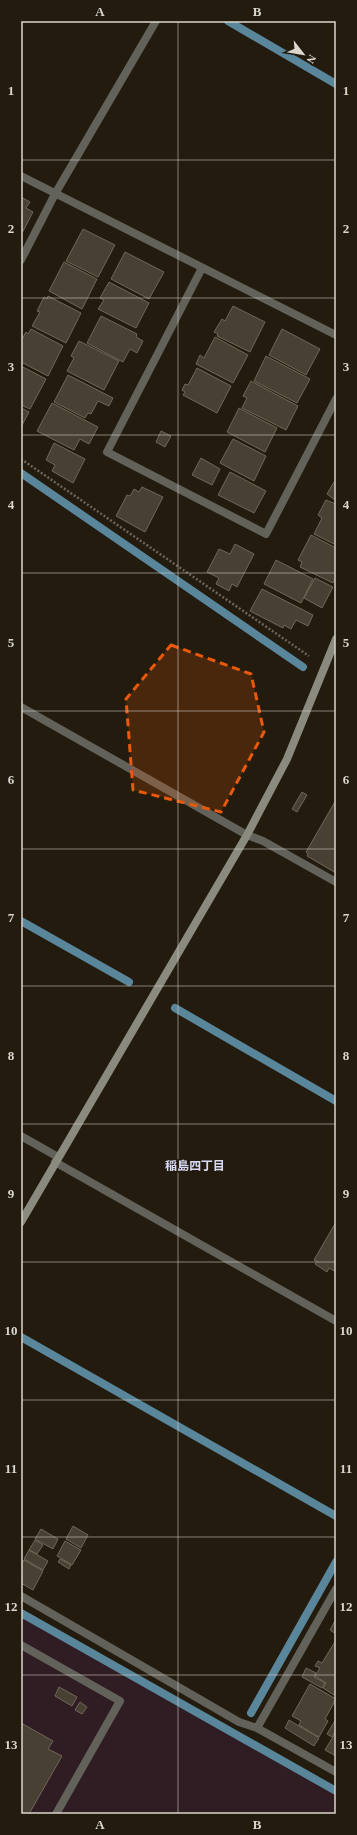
<svg xmlns="http://www.w3.org/2000/svg" width="357" height="1835" font-family="'Times New Roman','Noto Sans JP',serif">
<rect width="100%" height="100%" fill="#221b0e"/>
<path fill="#2f1d23" d="M21 1615 336 1796V1814H21Z"/>
<g fill="none" stroke-linecap="round" stroke-linejoin="round">
<path stroke="#5a869c" stroke-width="8" d="M228 21 336 84
M21 473 303 667
M21 921 129 982
M175 1008 336 1101
M21 1337 336 1516
M21 1613 336 1791
M251 1713 336 1562"/>
</g>
<path fill="#484033" stroke="#706759" d="M21 197 30 202 26 208 33 212 22 233Z
M83 229 115 245 98 277 66 261Z
M125 252 164 272 149 299 111 279Z
M64 262 97 279 82 309 49 291Z
M109 282 149 303 136 328 98 309 104 300 100 298Z
M48 296 81 313 66 343 32 326 40 312 37 311 44 297 47 299Z
M233 306 265 322 250 352 217 336 218 334 214 332 222 319 225 321Z
M101 316 137 334 136 337 143 341 137 353 130 349 123 362 87 343Z
M31 329 63 346 48 376 21 362V341L26 332 28 334Z
M282 329 320 349 306 375 269 355Z
M215 337 248 355 233 383 196 364 200 355 204 358Z
M79 341 119 361 104 390 67 371 74 358 71 356Z
M266 356 310 379 297 403 254 381Z
M21 366 46 379 30 409 21 405Z
M197 368 231 386 217 413 183 395 185 392 182 390 185 384 188 385Z
M68 375 113 398 109 406 98 401 91 414 88 413 85 418 54 402Z
M251 381 298 406 286 430 242 408 247 398 243 396Z
M52 403 98 427 89 444 80 439 74 450 37 431Z
M21 408 29 412 21 427Z
M239 408 277 428 265 452 227 432Z
M161 431 171 436 165 447 156 442Z
M233 439 266 456 254 481 220 463Z
M54 443 85 459 73 483 52 471 55 465 46 460Z
M201 458 220 469 212 485 192 475Z
M230 472 266 491 254 513 218 495Z
M334 482 336 483V501L327 494Z
M142 487 163 497 145 532 116 516 127 495 130 496 134 489 139 492Z
M326 500 336 504V545L314 534 322 518 318 515Z
M311 535 336 548V576L333 583 300 567 302 562 298 560Z
M235 544 254 554 237 587 232 584 229 591 216 584 219 578 207 572 219 549 230 554Z
M276 560 313 579 301 603 264 584Z
M315 578 333 587 322 608 304 598Z
M262 589 313 615 308 626 296 620 291 629 284 625 283 628 250 611Z
M302 792 307 795 297 812 292 809Z
M336 800V873L307 856 308 854 306 852Z
M336 1222V1272L329 1268 327 1272 315 1264 317 1261 314 1260Z
M73 1526 88 1535 81 1548 66 1539Z
M41 1529 58 1539 53 1549 35 1539Z
M35 1540 43 1545 37 1554 29 1550Z
M65 1541 81 1550 72 1565 57 1556Z
M29 1550 48 1561 43 1570 24 1559Z
M60 1559 71 1565 69 1569 58 1562Z
M24 1560 43 1571 33 1590 21 1583V1564Z
M336 1619V1634L330 1630Z
M336 1640V1691L334 1695 323 1688 326 1683 315 1676 320 1668 315 1666 318 1661 322 1663Z
M306 1668 316 1673 314 1677 325 1683 322 1688 302 1677Z
M310 1684 336 1699 325 1719 328 1721 319 1737 299 1725 301 1721 292 1716Z
M59 1687 77 1697 72 1706 55 1696Z
M80 1702 87 1707 82 1714 75 1710Z
M336 1719V1730L332 1737 327 1734Z
M289 1720 319 1738 314 1746 285 1728Z
M21 1723 53 1741 48 1749 62 1756 29 1814H21Z
M336 1732V1756L325 1750Z"/>
<g fill="none" stroke-linecap="round" stroke-linejoin="round">
<path stroke="#6c665b" stroke-width="2.5" stroke-dasharray="2 2" stroke-linecap="butt" d="M21 459 309 656"/>
<path stroke="#62625b" stroke-width="8" d="M21 1645 120 1701 56 1814"/>
<path stroke="#62625b" stroke-width="8" d="M21 176 336 335
M21 260 55 194 156 21
M202 268 107 452 266 534 336 399
M21 707 247 835 263 841 336 882
M21 1136 58 1157
M55 1162 336 1321
M336 1589 257 1728 336 1772
M21 1596 239 1722 257 1728"/>
<path stroke="#8b8a7f" stroke-width="8" d="M21 1222 247 835 287 759 336 639"/>
</g>
<path fill="#e8590c" fill-opacity="0.2" stroke="#e8590c" stroke-width="3" stroke-dasharray="8 5" stroke-linejoin="round" d="M171 645 251 674 264 732 221 812 133 790 126 699Z"/>
<path fill="none" stroke="#dbd6ce" stroke-width="1" stroke-opacity="0.55" d="M178 21V1814M21 160H336M21 298H336M21 435H336M21 573H336M21 711H336M21 849H336M21 986H336M21 1124H336M21 1262H336M21 1400H336M21 1537H336M21 1675H336"/>
<g text-anchor="middle" dominant-baseline="central" stroke-width="3.5" stroke-linejoin="round" paint-order="stroke">
<g font-size="12" font-weight="bold" fill="#d9daf8" stroke="#221b0e">
<text x="195" y="1166">稲島四丁目</text>
</g>
</g>
<rect width="357" height="1835" fill="none" stroke="#221b0e" stroke-width="44"/>
<g transform="translate(303 54) rotate(121)" stroke="#221b0e" stroke-width="3" paint-order="stroke">
<path d="M0-3L7 15L0 10L-7 15Z" fill="#dbd6ce"/>
<text y="-6" font-size="11" font-weight="bold" text-anchor="middle" fill="#dbd6ce">N</text>
</g>
<rect x="22" y="22" width="313" height="1791" fill="none" stroke="#dbd6ce" stroke-width="1.5"/>
<g font-size="13" text-anchor="middle" font-weight="bold" fill="#dbd6ce">
<text x="100" y="16">A</text>
<text x="257" y="16">B</text>
<text x="11" y="95">1</text>
<text x="346" y="95">1</text>
<text x="11" y="233">2</text>
<text x="346" y="233">2</text>
<text x="11" y="371">3</text>
<text x="346" y="371">3</text>
<text x="11" y="509">4</text>
<text x="346" y="509">4</text>
<text x="11" y="647">5</text>
<text x="346" y="647">5</text>
<text x="11" y="784">6</text>
<text x="346" y="784">6</text>
<text x="11" y="922">7</text>
<text x="346" y="922">7</text>
<text x="11" y="1060">8</text>
<text x="346" y="1060">8</text>
<text x="11" y="1198">9</text>
<text x="346" y="1198">9</text>
<text x="11" y="1335">10</text>
<text x="346" y="1335">10</text>
<text x="11" y="1473">11</text>
<text x="346" y="1473">11</text>
<text x="11" y="1611">12</text>
<text x="346" y="1611">12</text>
<text x="11" y="1749">13</text>
<text x="346" y="1749">13</text>
<text x="100" y="1829">A</text>
<text x="257" y="1829">B</text>
</g>
</svg>
